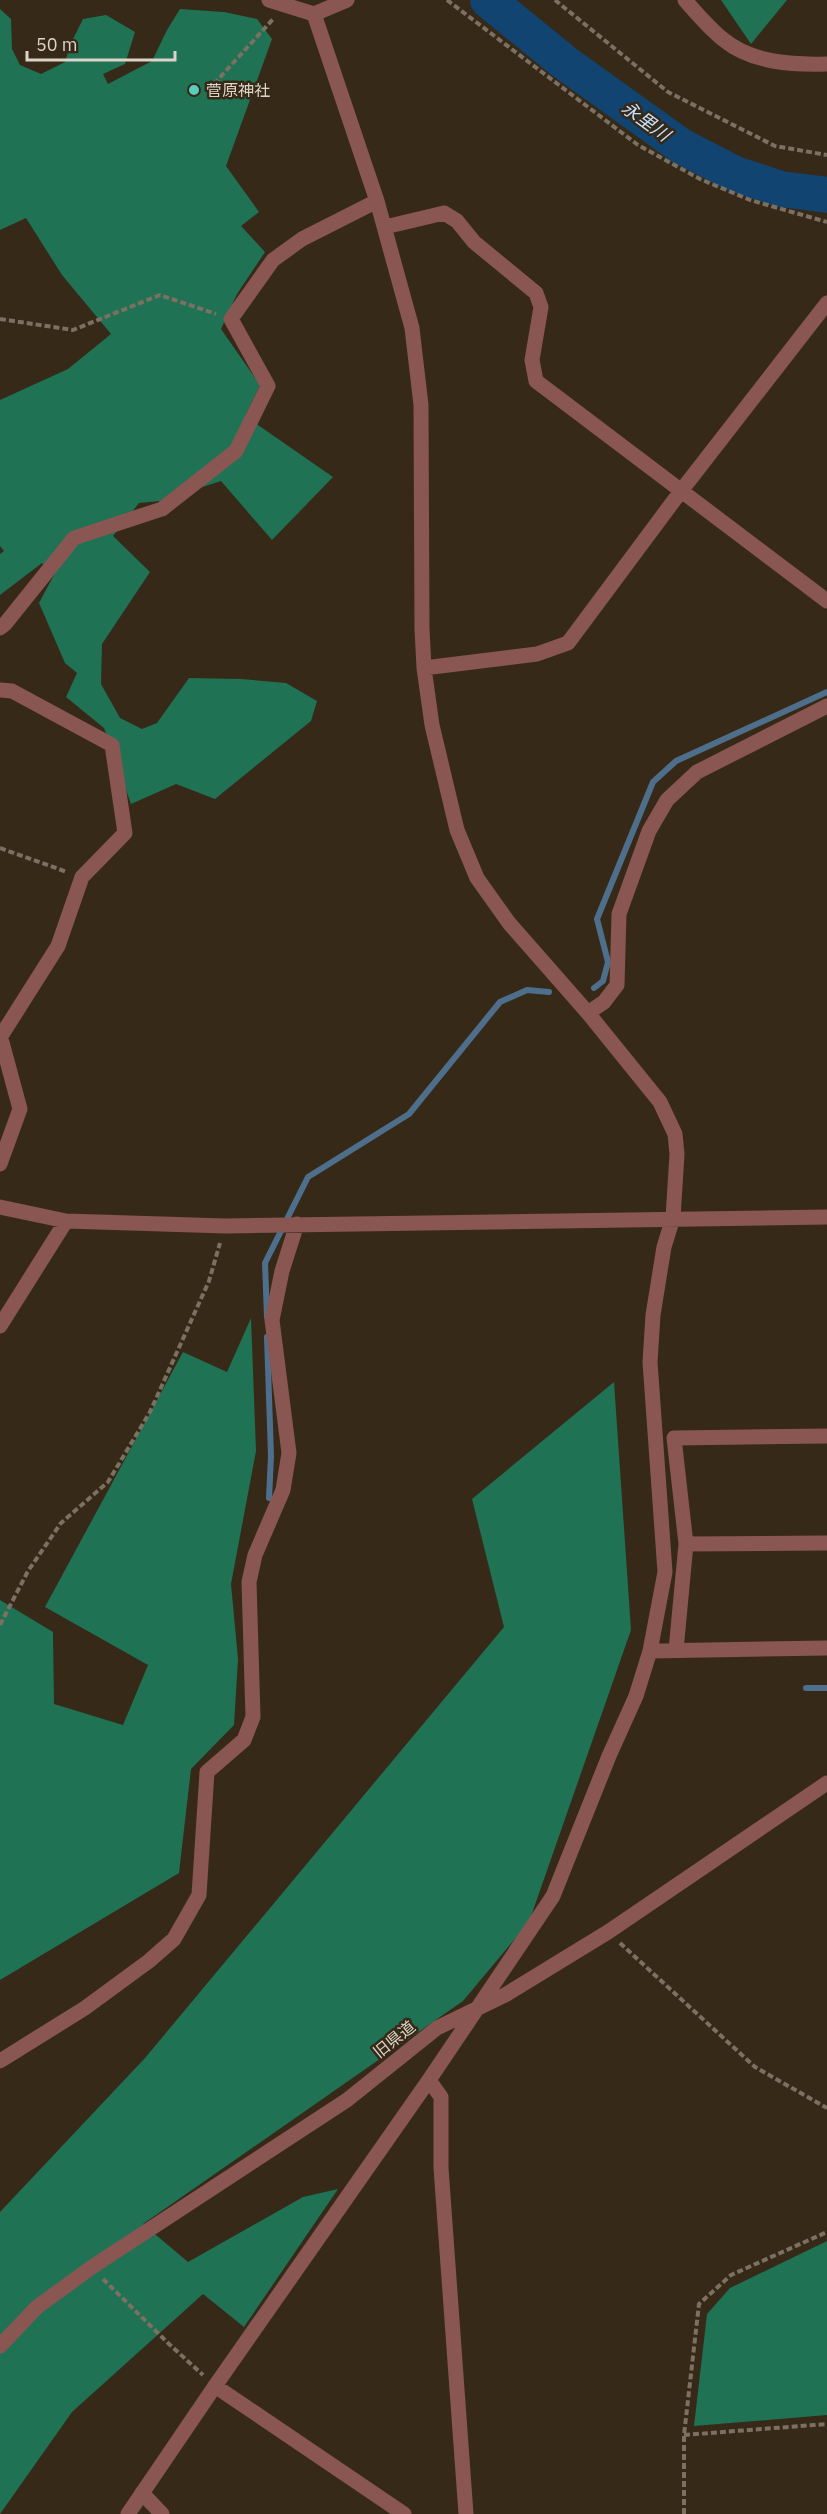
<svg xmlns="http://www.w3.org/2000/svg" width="827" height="2514" font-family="'IBM Plex Sans','Noto Sans JP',sans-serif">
<rect width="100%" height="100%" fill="#372917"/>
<path fill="#1f7254" d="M721 0H787L751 44Z
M0 9 11 19 12 49 20 65 41 74 65 62 71 43 83 19 106 15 135 32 125 64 103 74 108 84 152 61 167 30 180 9 224 12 257 19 272 39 226 166 259 212 241 226 265 252 237 294 221 329 260 385 245 416 333 477 272 540 221 481 160 501 139 503 113 536 150 572 102 644 101 684 120 718 142 729 157 723 189 678 241 679 286 683 317 701 311 721 215 799 176 784 131 804 104 728 66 697 77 673 65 663 39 603 54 575 42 563 0 595V554L4 551 0 546V400L68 369 111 334 62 275 26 218 0 230Z
M251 1318 256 1451 231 1584 238 1659 234 1725 191 1769 179 1873 0 1980V1600L53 1632 54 1704 123 1725 148 1665 45 1607 183 1352 227 1372Z
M614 1382 631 1630 529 1922 463 2001 143 2224 188 2262 303 2197 338 2189 244 2327 203 2294 72 2412 0 2514V2212L145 2058 504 1627 472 1499Z
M827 2241V2415L694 2426 707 2314 730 2288Z"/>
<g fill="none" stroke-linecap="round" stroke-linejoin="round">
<path stroke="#4e6f8b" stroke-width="6" d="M594 988 603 981 608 962 597 919 653 782 676 761 827 692
M267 1317 265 1263 308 1177 409 1114 500 1002 527 990 549 992
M267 1337 271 1456 269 1498
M806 1688H827"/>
<path stroke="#114470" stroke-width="36" d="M488 0 564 62 681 146 735 174 781 189 827 195"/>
<path stroke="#7c7061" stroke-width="4" stroke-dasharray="6 3" stroke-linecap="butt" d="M447 0 638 145 700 179 750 200 827 222
M555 0 668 92 775 146 827 155
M214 84 274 18
M0 319 73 330 160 295 216 314
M0 848 67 872
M0 1625 28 1571 61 1523 108 1482 150 1412 209 1281 220 1243
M620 1943 755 2067 827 2108
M103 2279 169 2344 203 2375
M684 2435 827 2424
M684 2514V2435L699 2304 731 2275 827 2232"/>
<path stroke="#895652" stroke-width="15" d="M314 14 377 201 412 328 421 405 422 629 424 668 432 725 457 830 477 878 509 923 588 1013 660 1102 675 1134 677 1154 673 1218 664 1247 653 1315 650 1362 665 1572 650 1651 636 1696 609 1756 553 1896 429 2080 215 2386 404 2514
M385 227 444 213 457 221 474 242 536 293 541 307 532 360 536 381 827 601
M0 628 5 624 74 538 162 509 236 451 268 386 231 319 273 260 302 239 377 201
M424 668 537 654 568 643 681 491 827 303
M0 690 12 691 112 745 125 833 82 877 58 946 1 1036
M588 1013 604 1002 617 985 619 914 649 831 667 800 697 772 827 706
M0 1035 20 1109 0 1164
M0 1207 66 1221 225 1226 827 1217
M0 1326 66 1221
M686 1544 827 1543
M676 1650 686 1544 674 1438 827 1436
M650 1651 827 1648
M0 2061 85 2008 149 1961 174 1939 199 1895 207 1772 244 1740 253 1717 249 1582 255 1555 283 1490 289 1453 272 1320 282 1271 297 1224
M429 2080 441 2097V2168L466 2514
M0 2346 37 2307 92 2267 347 2100 437 2028 505 1995 608 1932 827 1783
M142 2493 162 2514"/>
<path stroke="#895652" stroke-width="15" d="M269 0 314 14 347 0
M685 0C697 14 710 29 724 40 752 63 793 65 827 64
M128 2514 215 2386"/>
</g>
<circle fill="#5acebd" stroke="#372917" stroke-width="2" cx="194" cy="90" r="6"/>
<g text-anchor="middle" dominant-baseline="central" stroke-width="5" stroke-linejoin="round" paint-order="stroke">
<g font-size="16" fill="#ddd4c9" stroke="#372917" text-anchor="start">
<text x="206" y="90">菅原神社</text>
</g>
<g font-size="16" fill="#ddd4c9" stroke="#372917">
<text transform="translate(394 2039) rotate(-39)">旧県道</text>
</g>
<g font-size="18" font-style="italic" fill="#c6e1fe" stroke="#372917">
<text transform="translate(646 121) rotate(36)">永里川</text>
</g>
</g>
<path d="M27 51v9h148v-9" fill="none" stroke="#ddd4c9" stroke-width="3"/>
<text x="36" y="51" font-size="18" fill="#ddd4c9" stroke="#372917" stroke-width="4.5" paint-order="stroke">50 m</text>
</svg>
